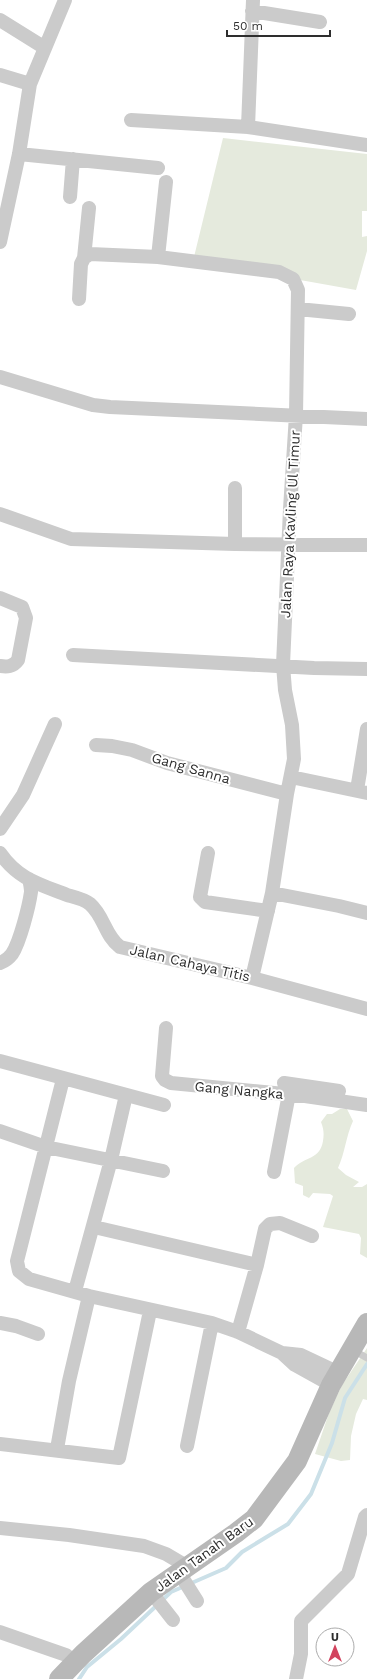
<svg xmlns="http://www.w3.org/2000/svg" width="367" height="1679" font-family="'Work Sans',sans-serif">
<rect width="100%" height="100%" fill="#fff"/>
<path fill="#e5eadd" d="M223 138 367 154V211H362V237L367 236V251L356 290 193 261Z
M340 1109H347L353 1121C346 1136 345 1153 338 1168L346 1175 359 1182 353 1187H362L367 1184V1258L360 1254 361 1238 359 1234 323 1227 333 1196 330 1194 313 1193 309 1198 303 1195V1186L295 1183 294 1168C305 1156 320 1160 323 1141 324 1134 324 1130 321 1122L327 1114H332Z
M367 1348V1400L363 1399 356 1414 351 1436 350 1460 341 1461 315 1454 329 1413 342 1385Z"/>
<g fill="none" stroke-linecap="round" stroke-linejoin="round">
<path stroke="#cbe0e8" stroke-width="4" d="M79 1679 87 1667 121 1639 171 1592 226 1568 242 1552 288 1524 311 1494 332 1443 345 1398 367 1364"/>
<path stroke="#cbcbcb" stroke-width="7" d="M353 1350 367 1358"/>
<path stroke="#cbcbcb" stroke-width="14" d="M252 11 320 22
M0 20 45 48
M0 75 30 84
M131 120 248 127 367 145
M248 127 253 0
M19 154 158 168
M70 197 73 159
M0 242 19 154 30 84 65 0
M158 257 166 182
M84 258 89 208
M79 299 81 264 84 258 90 254 158 257 279 272 293 279 298 290 296 415 290 509 283 665 285 690 292 725 294 759 287 794 272 893 252 978
M298 309 349 314
M0 377 93 405 110 407 367 419
M0 514 71 539 235 544 367 545
M235 544V488
M0 598 22 607 26 618 18 660C13 667 7 667 0 666
M73 655 314 668 367 669
M96 745 112 746 132 750 167 763 287 794
M291 777 367 793
M357 790 367 729
M0 829 23 795 55 724
M0 853C18 879 39 884 67 895 74 897 84 899 90 904 104 916 105 936 120 947L252 978 367 1009
M208 853 200 897 205 902 268 911
M272 893 339 906 367 913
M0 963C5 961 9 958 12 954 20 942 29 906 31 892 31 888 30 883 29 879
M166 1028 162 1076 165 1080 171 1083 305 1096 367 1105
M0 1061 164 1105
M63 1079 17 1261 19 1271 29 1279 89 1296 212 1323 238 1332 282 1353 301 1355 337 1372
M284 1083 339 1091
M0 1131 46 1147 163 1171
M274 1172 289 1094
M94 1227 257 1265
M75 1291 111 1160 126 1095
M0 1323 16 1326 38 1334
M238 1332 257 1265 265 1229 270 1224 280 1223 312 1236
M282 1353 295 1365 331 1385
M0 1444 119 1458 150 1311
M187 1446 212 1323
M57 1449 69 1381 89 1296
M0 1528 69 1535 144 1546 166 1554 188 1567
M180 1574 197 1601
M151 1592 173 1620
M0 1632 66 1655 74 1662
M296 1679 301 1654V1621L348 1574 365 1517 367 1515"/>
<path stroke="#b8b8b8" stroke-width="20" d="M59 1679 83 1654 151 1592 236 1533 254 1519 297 1461 331 1385 367 1323"/>
</g>
<g text-anchor="middle" dominant-baseline="central" stroke-width="4" stroke-linejoin="round" paint-order="stroke">
<g font-size="14" fill="#2e2e2e" stroke="#fff">
<text transform="translate(290 524) rotate(-87)">Jalan Raya Kavling Ul Timur</text>
<text transform="translate(191 768) rotate(16)">Gang Sanna</text>
<text transform="translate(190 963) rotate(13)">Jalan Cahaya Titis</text>
<text transform="translate(239 1090) rotate(5)">Gang Nangka</text>
<text transform="translate(204 1554) rotate(-36)">Jalan Tanah Baru</text>
</g>
</g>
<g transform="translate(335 1647)"><circle r="19" fill="#ffffff" stroke="#ababab"/>
<path d="M0-3L7 15L0 10L-7 15Z" fill="#d2435e"/>
<text y="-6" font-size="11" font-weight="bold" text-anchor="middle" fill="#2e2e2e">U</text>
</g>
<path d="M227 30v6h103v-6" fill="none" stroke="#2e2e2e" stroke-width="2"/>
<text x="233" y="30" font-size="12" fill="#2e2e2e" stroke="#ffffff" stroke-width="3" paint-order="stroke">50 m</text>
</svg>
